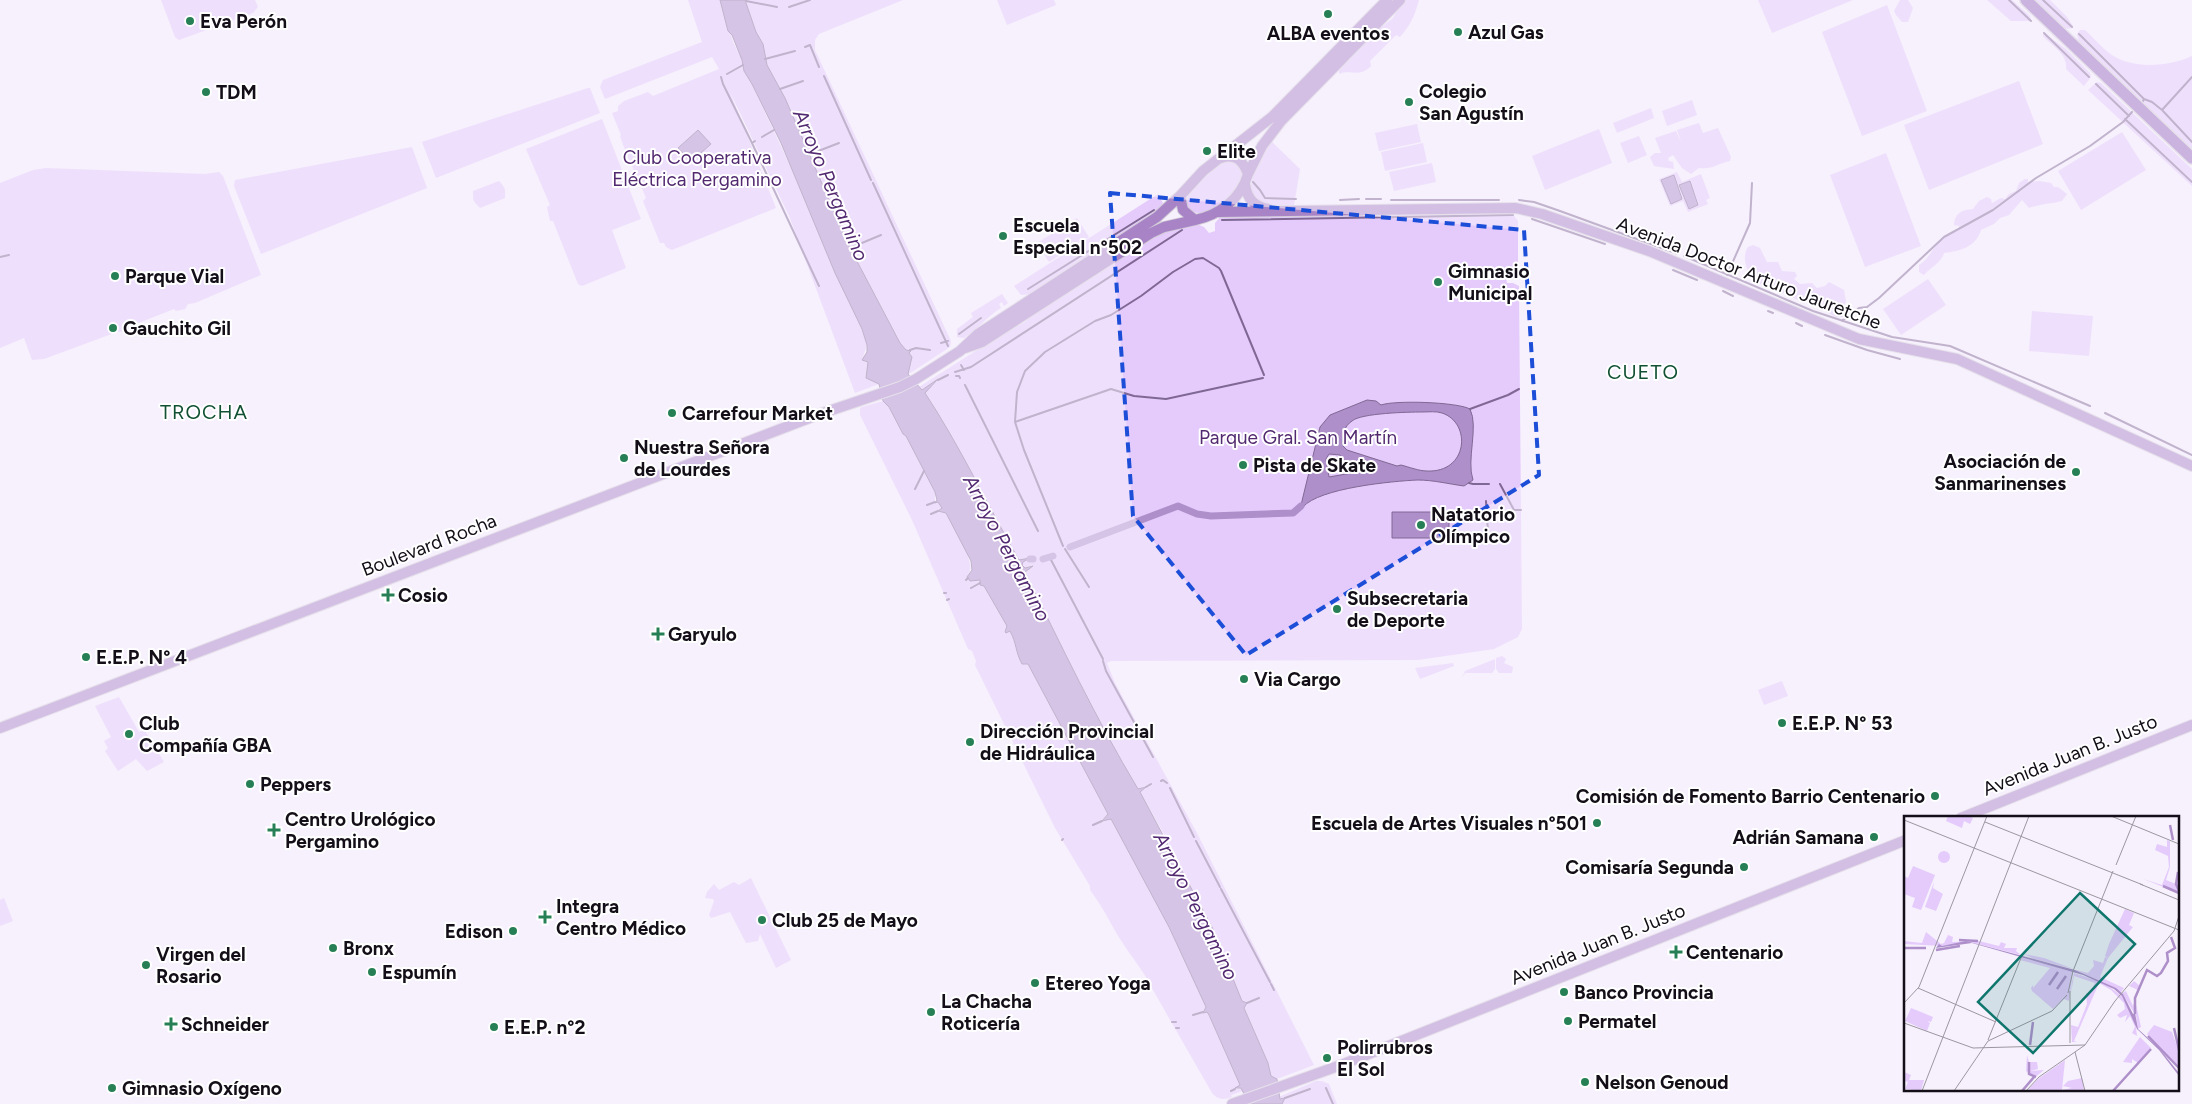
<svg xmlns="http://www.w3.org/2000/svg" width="2192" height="1104" font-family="Figtree,sans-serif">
<rect width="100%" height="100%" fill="#f6f1fc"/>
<path fill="#e5cbfc" d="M161 0H255L258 7 253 13 179 40 175 37Z
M688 0H720L733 42 742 60 744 71 752 84 807 202 809 211 862 329 867 345 862 360 868 361 869 379 879 384 855 393 789 216 730 92 776 208 672 250 666 247 664 243H660L643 201 646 198C638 177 627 158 620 136L621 135 612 113 618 111V106L624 101 648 92 653 96 719 69 712 57 605 99 600 87 603 80 702 42Z
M745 0H903L819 34 815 40V50L951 341 950 347 912 372 908 374 912 357 900 343 849 246 785 98 767 65Z
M997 0H1054L1056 5 1007 25Z
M1406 0H1419C1415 15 1410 26 1400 37L1396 35 1370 61 1371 66C1359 78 1352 69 1339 74V69L1369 37 1393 18 1398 8Z
M1758 0H1853L1772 33Z
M1900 0H1908L1913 8 1908 22H1902L1896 15 1894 11Z
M1987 0H2012L2030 16 2031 21H2011Z
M2034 0H2050L2067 17 2073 26 2069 29 2061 27Z
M1887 5 1927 111 1862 136 1822 32Z
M2080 30H2085C2095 39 2104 51 2117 58 2139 69 2171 66 2192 56V153L2079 43 2077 34Z
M2044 33 2066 49 2090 73 2091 77 2084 86 2066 69C2068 54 2052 46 2043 36Z
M2019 81 2043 144 1929 190 1904 125Z
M2097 82 2101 83 2192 169V186L2088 90Z
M588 88H590L600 113 436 178 422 142Z
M1692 100 1697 115 1667 126 1662 111Z
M1651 108 1654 118 1617 133 1613 123Z
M602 119 641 219 612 230 626 268 582 286 578 284 553 221H550L547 207 550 205 526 149Z
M1699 123 1703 133 1718 128 1731 157 1730 161C1719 163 1712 170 1699 168L1691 174 1682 168 1673 155 1668 158 1669 161 1673 162 1674 169 1654 166 1650 157 1655 153H1661L1655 138 1676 131 1681 142 1677 130Z
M1417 124 1421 142 1379 151 1375 133Z
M1599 129 1612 163 1545 190 1532 156Z
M2122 132 2146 170 2081 210 2058 171Z
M1639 136 1647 155 1628 163 1620 143Z
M1270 140 1300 169 1294 205C1275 205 1267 208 1251 195 1249 175 1261 157 1270 140Z
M1423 143 1427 162 1385 171 1381 152Z
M412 147 427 188 261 254 234 186 235 180Z
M1886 153 1921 246 1865 267 1830 175Z
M1233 160 1244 171C1242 177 1240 185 1236 190 1226 203 1203 222 1187 208L1186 199C1194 183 1215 162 1233 160Z
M1432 163 1436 182 1394 191 1389 172Z
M46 168 205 174 219 172 223 176 261 275 195 303 188 304 185 309 176 311 174 309 136 324 127 331 117 332 44 359 32 360 24 338 0 348V183L33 170Z
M1677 172 1682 182 1701 174 1710 198 1706 200 1708 204 1688 212 1683 201 1670 206 1659 179Z
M2025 179H2028V182L2039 181 2051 183 2054 187H2058L2067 194 2062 201C2050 204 2039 204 2029 208L2022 200 2009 215 2000 218 1994 224 1981 230C1976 247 1960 251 1944 253 1942 262 1930 268 1924 275L1919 272V265C1931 258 1935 241 1947 235 1951 233 1955 233 1959 230V226L1954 225C1955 212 1963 210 1973 209L1979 201 1987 197 1991 199 1992 203 2001 198 2005 199 2009 194 2016 191 2019 183Z
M499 181C506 189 505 188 505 198L480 208C473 200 473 202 473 191Z
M1158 194 1163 203 1157 214 1032 294 1021 295 1014 286Z
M1512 213 1518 221V273L1506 277 1507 283H1513L1519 286 1522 629 1518 637 1494 649 1418 660 1111 661 1107 663 1115 683 1198 835 1314 1065 1277 1079 1271 1076 1268 1063 1244 1008 1247 1003 1242 1001 1175 854 1140 792 1145 786 1138 790C1096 719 1061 645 1025 571L1033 565 1025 568 1022 565V563L1029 558 1019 560C987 504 960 446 925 393L930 385 922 390 919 387 999 336 1025 322 1033 314 1157 234 1197 224 1204 227 1209 233 1215 231V223L1221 216Z
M1077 218 1089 237 1049 262 1037 243Z
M1753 245 1760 248 1767 262H1778L1782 271 1795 272 1797 276 1794 279 1800 284 1812 283 1817 288 1825 286 1829 282 1844 290 1846 301 1843 310 1848 314 1845 317H1836L1815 306 1814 302 1817 297 1816 296 1804 303 1779 291 1776 288 1774 289 1768 285C1751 287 1739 259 1748 247Z
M1928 279 1946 305 1901 335 1883 309Z
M1002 294 1008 303 1004 306 1002 302 999 304 1001 308C986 317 979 329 964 338L957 337V329L973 317 971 313Z
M2032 311 2093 316 2089 356 2029 351Z
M883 401 889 407 903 434 906 436 935 492V503L938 502 942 508 939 512 943 511 946 513C952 526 978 563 968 575L980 579V584L984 586 1008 626 1006 630 1010 631C1017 644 1015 651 1022 664H1028L1108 814 1102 820 1111 819 1169 927 1206 1007 1203 1012H1208L1209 1015 1240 1085 1235 1088 1236 1089 1241 1088 1243 1091 1231 1095 1232 1097C1223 1100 1218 1100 1212 1093L1149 983 1146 982V977C1135 960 1123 945 1114 929 1106 914 1099 902 1090 890V886L1055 828 975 665 976 661 972 651 968 649 912 520 860 415V408L862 407Z
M1502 656 1506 659 1504 663 1513 667 1512 673H1499L1496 669V658Z
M1495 659V669L1492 673H1465L1462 678 1465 671Z
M1453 663 1454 666 1420 679 1415 668Z
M1782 681 1788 696 1764 705 1758 690Z
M119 697 139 732 144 729 164 762 147 771 136 759 118 771 105 751 108 748 104 741 111 737 95 706Z
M751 878 791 960 776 968 760 934 758 941 746 943 730 912 711 918 709 915 714 901 713 899 705 898 707 892 714 884 719 890 734 882 739 885Z
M4 898 13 921 0 926V900Z
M1316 1081H1322L1329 1084 1337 1104H1282L1285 1098 1281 1099 1279 1097Z"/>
<path fill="#ae8fca" stroke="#806894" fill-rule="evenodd" d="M720 0H745L756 32 763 44 767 65 785 98 849 246 900 343 906 350 911 351 909 353 912 357 908 374 922 390 938 379 925 393C960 446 987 504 1019 560L1030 558 1023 562 1022 565 1025 568 1033 566 1025 572C1061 645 1096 719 1138 789L1146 787 1140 792 1213 929 1242 1001 1247 1003 1244 1008 1268 1063 1271 1076 1277 1079 1280 1099 1285 1098 1282 1104H1249L1241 1088H1235L1240 1085 1209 1015 1207 1012 1203 1013 1206 1007 1169 927 1111 819 1102 821 1108 814 1028 664H1022C1015 651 1017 644 1010 631L1006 633 1005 632 1007 626 984 586 980 585V580L970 581 967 577 972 570 971 561 946 513 938 511 942 508 938 502 935 503 937 500 935 492 906 436 903 434 889 407 883 401 879 384 866 378 868 362 862 360 867 352V345L862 329 835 273 781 143 752 84 744 71 742 60 732 35 728 31Z
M698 130 711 144 691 162 678 148Z
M1674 175 1682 199 1671 204 1661 180Z
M1690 181 1698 205 1689 209 1679 185Z
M1367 400 1376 401 1381 405C1395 400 1457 402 1470 409 1479 427 1466 460 1473 480L1464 486C1449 484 1433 480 1418 480 1393 481 1319 488 1303 507L1301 505 1320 427 1330 415ZM1422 412C1429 412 1436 411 1442 413 1472 423 1468 473 1427 471 1419 471 1409 467 1401 465L1397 466 1347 450 1343 446C1341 437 1344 426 1352 421 1361 413 1409 412 1422 412ZM1329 454 1340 455 1345 464 1363 471 1329 477 1326 459Z
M1392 512H1449V538H1392Z"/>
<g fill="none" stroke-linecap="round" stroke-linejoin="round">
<path stroke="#806894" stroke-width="2" d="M2009 0 2031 21
M2043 0 2072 27
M746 1 777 7
M789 7 810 0
M2044 33 2089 77
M2079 34 2144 99
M805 47 810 45 819 67
M765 59 795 51
M727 74 743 65
M824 76 871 180
M721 77 723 84 752 143
M2096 84 2129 116
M780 89 803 81
M2142 103 2144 99 2152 102 2162 110 2192 77
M2163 111 2192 142
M2125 119 2192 182
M762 137 774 130
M755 141 752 143 819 286
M808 155 839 143
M1253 182 1260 190 1265 198 1296 199
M873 183 948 346
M1366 199H1381
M1340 200 1359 199
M1391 200H1499
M1519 200 1534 202 1560 211 1678 254
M1532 219 1605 244
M1222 220 1513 215
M850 248 881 235
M1684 256 1813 311 1892 337 1950 346 2090 406
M0 257 9 255
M1673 270 1697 280
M1727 275 1750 223 1752 183
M1028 289 1154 210
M1723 291 1733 296
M1768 311 1773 313
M1842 321 1859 308 1867 307 1879 298 1944 237 1993 210 2036 178 2090 146 2123 122 2132 112
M1796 323 1802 326
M959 334 981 318
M1825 335 1867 350 1900 359
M941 343 948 341
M910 350 916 348 930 350
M961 365 964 370
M955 372 971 367 1182 230
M956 376H959L960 378
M938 380 948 375
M965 385 1038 531
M1470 409 1508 395 1519 389
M2105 413 2192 455
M1015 422 1111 389 1134 396 1166 399 1263 378
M1469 483 1473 484H1489
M1500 484 1514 510H1521
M915 489 924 471
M1486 501 1488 532
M927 505 935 502
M931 514 938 511
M1488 535V544
M1063 546 1024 450 1015 422 1017 392 1025 371 1045 352 1095 321 1111 315 1141 296 1173 272 1195 259 1203 258 1219 268 1221 271 1264 375
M1065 549 1089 587
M1050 558 1103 659
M1043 560 1046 559
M966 580 968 578
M971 588 980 583
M944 593H946
M947 600 949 599
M1103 661 1106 671 1153 757
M1161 781 1163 780 1167 783
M1146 787 1151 784
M1170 788 1194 837
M1093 825 1102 821
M1062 840 1063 839
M1196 841 1220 887
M1221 889 1270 982
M1271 984 1274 990
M1247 1003 1259 998
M1193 1015 1203 1012
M1172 1022H1176
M1176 1028H1179
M1326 1088 1333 1104
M1231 1091 1235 1089
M1285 1098 1310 1089"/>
<path stroke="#ae8fca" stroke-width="7" d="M1070 547 1178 506 1197 514 1211 516 1293 513 1301 506
M1030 559H1033
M1043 559 1053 556"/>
<g stroke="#d2cdd7" stroke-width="12">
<path id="secondary" d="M1248 174 1262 146 1281 121 1400 0
M1245 184C1247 199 1254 206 1268 209
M1180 196 1183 210 1195 220C1219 215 1241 199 1248 174 1243 161 1236 153 1221 158
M1218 212 1516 208 1542 214 1649 251 1859 339 1957 359 2192 466
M965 348 982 342 1151 233 1164 227 1195 220
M0 728 820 414 900 387 916 379 960 351 978 334 1157 217 1180 196 1203 171 1272 117 1387 0
M1961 818 2192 725
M1232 1104 1341 1065 1906 840"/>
</g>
<g stroke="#d2cdd7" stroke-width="14">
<path id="primary" d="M2026 0 2192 158"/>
</g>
<use href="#secondary" stroke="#a884c7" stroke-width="10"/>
<use href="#primary" stroke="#9569ba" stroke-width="11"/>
</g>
<path d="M0 0H2192V1104H0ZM1110 193 1524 230 1539 475 1246 655 1133 516Z" fill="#f6f1fc" fill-opacity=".55" fill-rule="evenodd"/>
<path fill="none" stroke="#1d4ed8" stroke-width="4" stroke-dasharray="10 6" stroke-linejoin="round" d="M1110 193 1524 230 1539 475 1246 655 1133 516Z"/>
<g fill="#278055" stroke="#fff" stroke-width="2">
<circle cx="1328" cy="14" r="5"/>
<circle cx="190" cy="21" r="5"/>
<circle cx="1458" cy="32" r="5"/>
<circle cx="206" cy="92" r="5"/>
<circle cx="1409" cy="102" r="5"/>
<circle cx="1207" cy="151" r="5"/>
<circle cx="1003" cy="236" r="5"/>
<circle cx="115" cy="276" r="5"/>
<circle cx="1438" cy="282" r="5"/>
<circle cx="113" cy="328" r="5"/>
<circle cx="672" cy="413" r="5"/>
<circle cx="624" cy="458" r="5"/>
<circle cx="1243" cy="465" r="5"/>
<circle cx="2076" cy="472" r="5"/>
<circle cx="1421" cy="525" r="5"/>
<path d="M385.5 587.5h5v5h5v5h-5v5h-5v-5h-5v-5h5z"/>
<circle cx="1337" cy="609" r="5"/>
<path d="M655.5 626.5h5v5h5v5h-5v5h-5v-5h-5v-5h5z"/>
<circle cx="86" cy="657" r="5"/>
<circle cx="1244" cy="679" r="5"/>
<circle cx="1782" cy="723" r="5"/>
<circle cx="129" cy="734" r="5"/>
<circle cx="970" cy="742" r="5"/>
<circle cx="250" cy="784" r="5"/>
<circle cx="1935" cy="796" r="5"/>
<circle cx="1597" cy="823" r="5"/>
<path d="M271.5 822.5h5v5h5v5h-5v5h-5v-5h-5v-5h5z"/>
<circle cx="1874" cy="837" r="5"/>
<circle cx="1744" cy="867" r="5"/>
<path d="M542.5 909.5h5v5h5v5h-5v5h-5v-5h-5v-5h5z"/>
<circle cx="762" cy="920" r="5"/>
<circle cx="513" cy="931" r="5"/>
<circle cx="333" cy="948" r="5"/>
<path d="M1673.5 944.5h5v5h5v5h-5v5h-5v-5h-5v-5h5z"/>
<circle cx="146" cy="965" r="5"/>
<circle cx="372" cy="972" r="5"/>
<circle cx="1035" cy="983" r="5"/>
<circle cx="1564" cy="992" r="5"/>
<circle cx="931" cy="1012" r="5"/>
<circle cx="1568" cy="1021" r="5"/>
<path d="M168.5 1016.5h5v5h5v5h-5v5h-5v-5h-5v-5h5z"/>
<circle cx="494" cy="1027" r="5"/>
<circle cx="1327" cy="1058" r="5"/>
<circle cx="1585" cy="1082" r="5"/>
<circle cx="112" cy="1088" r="5"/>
</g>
<g text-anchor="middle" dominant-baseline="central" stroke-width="4" stroke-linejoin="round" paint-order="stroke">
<g font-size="19" font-weight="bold" fill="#130e17" stroke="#fff" text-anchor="start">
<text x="200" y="21">Eva Perón</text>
<text x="1468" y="32">Azul Gas</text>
<text x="1328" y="33" text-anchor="middle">ALBA eventos</text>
<text x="1419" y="91">Colegio<tspan x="1419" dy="22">San Agustín</tspan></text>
<text x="216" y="92">TDM</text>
<text x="1217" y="151">Elite</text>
<text x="1013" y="225">Escuela<tspan x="1013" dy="22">Especial n°502</tspan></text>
<text x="1448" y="271">Gimnasio<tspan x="1448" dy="22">Municipal</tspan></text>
<text x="125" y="276">Parque Vial</text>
<text x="123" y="328">Gauchito Gil</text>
<text x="682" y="413">Carrefour Market</text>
<text x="634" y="447">Nuestra Señora<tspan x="634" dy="22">de Lourdes</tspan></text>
<text x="2066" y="461" text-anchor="end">Asociación de<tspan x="2066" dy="22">Sanmarinenses</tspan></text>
<text x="1253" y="465">Pista de Skate</text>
<text x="1431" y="514">Natatorio<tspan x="1431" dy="22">Olímpico</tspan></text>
<text x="398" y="595">Cosio</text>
<text x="1347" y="598">Subsecretaria<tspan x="1347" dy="22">de Deporte</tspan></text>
<text x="668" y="634">Garyulo</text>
<text x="96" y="657">E.E.P. N° 4</text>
<text x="1254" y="679">Via Cargo</text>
<text x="139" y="723">Club<tspan x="139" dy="22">Compañía GBA</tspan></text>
<text x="1792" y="723">E.E.P. N° 53</text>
<text x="980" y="731">Dirección Provincial<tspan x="980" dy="22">de Hidráulica</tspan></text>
<text x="260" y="784">Peppers</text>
<text x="1925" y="796" text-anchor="end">Comisión de Fomento Barrio Centenario</text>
<text x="285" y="819">Centro Urológico<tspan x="285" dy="22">Pergamino</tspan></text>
<text x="1587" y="823" text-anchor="end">Escuela de Artes Visuales n°501</text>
<text x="1864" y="837" text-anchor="end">Adrián Samana</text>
<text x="1734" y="867" text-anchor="end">Comisaría Segunda</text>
<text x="556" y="906">Integra<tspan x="556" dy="22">Centro Médico</tspan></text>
<text x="772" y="920">Club 25 de Mayo</text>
<text x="503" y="931" text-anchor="end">Edison</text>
<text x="343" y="948">Bronx</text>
<text x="1686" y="952">Centenario</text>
<text x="156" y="954">Virgen del<tspan x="156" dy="22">Rosario</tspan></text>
<text x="382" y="972">Espumín</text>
<text x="1045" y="983">Etereo Yoga</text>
<text x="1574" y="992">Banco Provincia</text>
<text x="941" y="1001">La Chacha<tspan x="941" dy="22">Roticería</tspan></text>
<text x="1578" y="1021">Permatel</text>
<text x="181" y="1024">Schneider</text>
<text x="504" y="1027">E.E.P. n°2</text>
<text x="1337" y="1047">Polirrubros<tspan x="1337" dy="22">El Sol</tspan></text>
<text x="1595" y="1082">Nelson Genoud</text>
<text x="122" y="1088">Gimnasio Oxígeno</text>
</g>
<g font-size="19" fill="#522970" stroke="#fff">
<text x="697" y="157">Club Cooperativa<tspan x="697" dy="22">Eléctrica Pergamino</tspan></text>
<text x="1298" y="437">Parque Gral. San Martín</text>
</g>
<g font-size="19" fill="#130e17" stroke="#fff">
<text transform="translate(1749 273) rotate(21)">Avenida Doctor Arturo Jauretche</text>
<text transform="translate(429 545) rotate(-21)">Boulevard Rocha</text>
<text transform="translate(2070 755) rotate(-22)">Avenida Juan B. Justo</text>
<text transform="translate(1598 944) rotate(-22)">Avenida Juan B. Justo</text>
</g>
<g font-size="20" font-style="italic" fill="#532a72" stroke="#fff">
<text transform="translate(831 185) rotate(67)">Arroyo Pergamino</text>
<text transform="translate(1007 548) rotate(62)">Arroyo Pergamino</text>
<text transform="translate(1196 906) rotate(63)">Arroyo Pergamino</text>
</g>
<g font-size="20" letter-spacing="1" fill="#115033" stroke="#fff">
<text x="1643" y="372">CUETO</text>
<text x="204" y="412">TROCHA</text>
</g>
</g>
<g transform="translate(1904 816)">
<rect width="275" height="275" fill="#f6f1fc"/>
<path d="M44 0H65L69 2 66 8 60 5 58 12 42 5ZM263 24 266 25V51L262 64 272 68 275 56V77L239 63 258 69 265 51 264 40 251 34 253 28 263 31ZM34 41a6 6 0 1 1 12 0a6 6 0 1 1-12 0ZM9 50 31 59 17 94 8 91 11 82 0 78V60L4 62ZM30 66 29 72 39 78 32 95 21 91ZM221 93 230 97 225 109 229 111 204 142 201 140 205 128ZM22 116 37 128 40 127 44 119 49 121 48 126 75 125 95 130 97 126 102 128 100 132H113L112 135 117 139 66 126 38 130 0 128V125L18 127ZM120 138 140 142 170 153 130 143ZM118 141 169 156 165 185 160 183 149 193 128 175 127 172 129 169V172L146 152 116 144ZM201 141 204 142 196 161 220 172 217 176 172 154 184 157 190 150 189 144 199 147ZM170 157 200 167 218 180 231 203 233 220 228 217 231 211 226 200 221 206 223 199 216 202 213 199 221 193 220 187 207 174 195 167 170 225 173 226H168L167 209 174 211 183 188 182 177 185 178 191 167 170 160 167 177 168 166ZM230 165 236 170 231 184 237 211 234 213 232 200 218 177 222 175 229 190 234 174 225 170ZM17 191V196L29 201 27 206 23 205 26 207 23 215 1 205 7 192 17 196ZM250 209 268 216 275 236V252L243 218ZM236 221 247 232 234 247 228 243V247L219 246ZM123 239 125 246H133L134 253 126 255 140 254 130 262 122 255ZM161 244 158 274 168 272 159 270 164 265 178 262 180 275H123L134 263ZM0 256 7 259 5 264H20L17 275 1 273 4 266 0 265Z" fill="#e5cbfc"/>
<path d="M62 125 171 154 212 172 219 178 229 198 231 197 234 213 255 232 275 257V260L255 234 233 213 218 180 210 173 179 159 68 127 32 132 35 128 38 130Z" fill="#ae8fca"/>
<path fill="none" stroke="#ae8fca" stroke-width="2.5" d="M266 9 269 24M274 56 272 68 275 75M259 70 275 77M55 124 74 125M0 132H22M32 134 56 130M145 169 154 156M153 173 162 160M231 198V182L243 154 253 160 257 157 264 145 263 137 271 132 267 121M270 212 275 234M244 220 275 252M126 229 129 206M125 246V258L132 261M118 275 130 261M209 275 247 233"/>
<path fill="none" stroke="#9b96a0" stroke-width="1" d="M207 0 275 28M0 4 275 114M81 6 239 69M212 49 232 0M236 68 275 84M14 172 92 206M164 177 169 155 209 55M0 187 15 171 83 0M0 207 69 232 181 229M84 224 119 137M166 227V175M171 236 181 275M18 275 125 0M50 275 84 225 148 195 163 179M122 275 135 261 181 229 211 185 270 115 275 100"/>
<path fill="#0f766e" fill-opacity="0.15" stroke="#0f766e" stroke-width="2.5" d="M176 77 231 128 129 237 74 186Z"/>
<rect width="275" height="275" fill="none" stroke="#130e17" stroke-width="2.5"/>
</g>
</svg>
